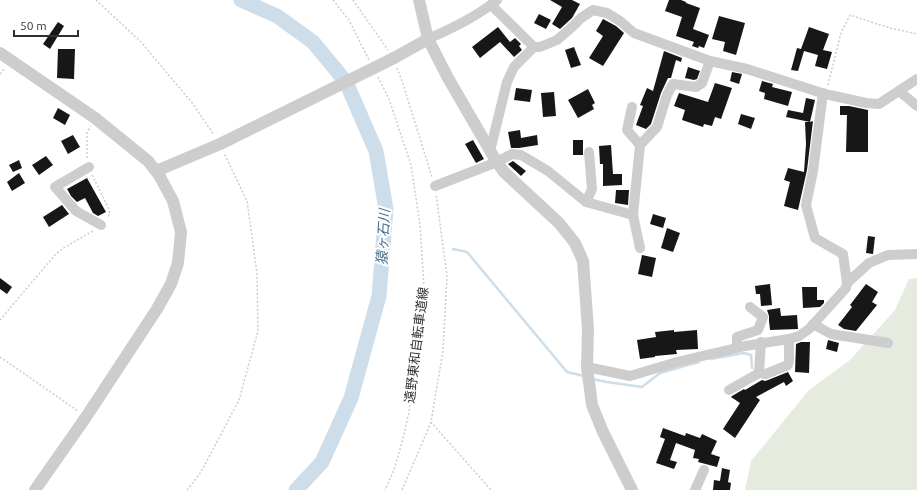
<svg xmlns="http://www.w3.org/2000/svg" width="917" height="490" viewBox="0 0 917 490" font-family="Ubuntu,'Noto Sans JP',sans-serif">
	<style>
		.green { fill: #e5ecdf }
		.lines { fill: none; stroke-linecap: round; stroke-linejoin: round }
		.stream { stroke: #cddeea; stroke-width: 2.5 }
		.river { stroke: #cddeea; stroke-width: 15 }
		.building { fill: #171717 }
		.path { stroke: #cdcdcd; stroke-width: 1.5; stroke-dasharray: 2 2; stroke-linecap: butt }
		.minor { stroke: #cdcdcd; stroke-width: 10 }
		.tertiary { stroke: #cdcdcd; stroke-width: 12 }
		.tertiary-bridge { stroke: #cdcdcd; stroke-width: 12 }
		.labels { text-anchor: middle; dominant-baseline: central; stroke-width: 4; stroke-linejoin: round; paint-order: stroke }
		.street-label { font-size: 13px; fill: #303030; stroke: #fff }
		.water-label { font-size: 14px; font-style: italic; fill: #436e8d; stroke: #fff }
	</style>
	<rect width="100%" height="100%" fill="#fff"/>
	<path class="green" d="M917 278V490H745L751 461 809 390 850 360 895 310 909 279Z"/>
	<g class="lines">
		<g class="stream">
			<path d="M453 249 467 252 567 372 584 376"/>
			<path d="M711 359 744 353 751 355 752 368"/>
			<path d="M592 379 607 382 642 387 660 373 699 362"/>
		</g>
		<path class="river" d="M241 0 277 16 313 42 346 82 376 151 386 209 379 296 351 398 322 462 296 490"/>
	</g>
	<g class="building">
		<path d="M550 0H572L580 4 572 18 560 29 552 24 562 7Z"/>
		<path d="M669 0H681L686 2V3L700 8 693 29 709 35 704 48 699 46 698 48 692 46 694 42 676 36 682 17 665 11Z"/>
		<path d="M539 14 551 20 546 29 534 23Z"/>
		<path d="M719 16 745 23 736 55 723 51 725 42 712 39Z"/>
		<path d="M603 19 616 26 624 33 603 66 589 58 603 36 596 31Z"/>
		<path d="M58 22 64 26 50 49 43 44Z"/>
		<path d="M498 27 510 42 515 38 521 44 519 46 522 50 514 57 500 42 480 58 472 47Z"/>
		<path d="M809 27 829 34 823 50 832 52 827 69 815 66 818 55 804 51 798 71 791 70 797 48 801 49Z"/>
		<path d="M574 47 581 65 571 68 565 50Z"/>
		<path d="M58 49H75L74 79 57 78Z"/>
		<path d="M664 51 682 58 681 62 676 60 671 78H668L661 93 651 124 646 129 636 125 643 106 640 105 647 88 653 91Z"/>
		<path d="M688 67 700 71 697 79 694 80 685 78Z"/>
		<path d="M732 72 742 74 739 84 730 81Z"/>
		<path d="M762 81 773 84 772 87 792 92 788 106 764 99 765 93 759 91Z"/>
		<path d="M715 83 732 88 721 119 715 117 712 126 704 124 703 127 682 120 685 110 674 106 679 93 708 102Z"/>
		<path d="M516 88 532 90 530 102 514 100Z"/>
		<path d="M588 89 595 103 592 105 594 109 578 118 568 100Z"/>
		<path d="M554 92 556 116 543 117 541 93Z"/>
		<path d="M806 98 815 100 810 122 813 121 807 170 798 210 784 206 790 182 784 180 788 168 804 172 806 144 805 122H810L786 117 788 110 803 113Z"/>
		<path d="M840 106H849L868 110V152H846L847 115H840Z"/>
		<path d="M58 108 70 115 65 125 53 118Z"/>
		<path d="M741 114 755 118 751 129 738 124Z"/>
		<path d="M520 130 521 138 537 135 538 145 519 148H511L508 132Z"/>
		<path d="M73 135 80 147 68 154 61 141Z"/>
		<path d="M473 140 484 159 476 163 465 144Z"/>
		<rect x="573" y="140" width="10" height="15"/>
		<path d="M611 145 613 174H622V185L603 186V164H600L599 146Z"/>
		<path d="M46 156 53 165 39 175 32 165Z"/>
		<path d="M19 160 22 168 13 172 9 165Z"/>
		<path d="M513 161 526 171 521 176 508 164Z"/>
		<path d="M19 173 25 183 12 191 7 182Z"/>
		<path d="M87 178 106 212 98 216 93 213 85 198 77 202 71 196 67 189Z"/>
		<path d="M616 190H629L628 205 615 203Z"/>
		<path d="M62 205 69 214 49 227 43 217Z"/>
		<path d="M653 214 666 218 663 228 650 224Z"/>
		<path d="M667 228 680 233 673 252 661 248Z"/>
		<path d="M868 236 875 237 873 254 866 253Z"/>
		<path d="M642 255 656 258 652 277 638 274Z"/>
		<path d="M0 278 12 287 7 294 0 289Z"/>
		<path d="M770 284 772 305 761 306 760 294H756L755 286Z"/>
		<path d="M866 284 878 292 872 302 877 305 856 331 844 329 838 325 852 307 850 305Z"/>
		<path d="M802 287H817V300H824V303L820 307 803 308Z"/>
		<path d="M780 308 781 316 797 315 798 329 770 330 769 321V316L767 310Z"/>
		<path d="M674 330V332L697 330 698 349 676 350 677 354 655 356V357L640 359 637 340 656 337 655 332Z"/>
		<path d="M828 340 839 343 837 352 826 349Z"/>
		<path d="M801 342H810L809 373 795 372 796 344Z"/>
		<path d="M788 372 793 381 786 386 784 382 756 397 760 400 735 438 723 429 740 403 731 397 732 396 744 389 745 390 762 380 765 381 768 380Z"/>
		<path d="M663 428 685 436 686 433 700 438 702 434 717 441 711 454 720 457 717 467 698 462 699 459 693 458 695 450 676 443 670 460 677 462 674 469 656 463 665 439 660 437Z"/>
		<path d="M722 468 730 470 728 482 731 483 730 490H713L714 480 720 481Z"/>
	</g>
	<g class="lines">
		<g class="path">
			<path d="M96 0 141 42 193 104 214 135"/>
			<path d="M333 0 349 20 369 60"/>
			<path d="M353 0 388 50"/>
			<path d="M397 68 403 84 432 177"/>
			<path d="M0 74 4 69"/>
			<path d="M378 77 389 99 411 165 420 225 424 287 417 331 409 412 402 442 394 470 385 490"/>
			<path d="M828 85 841 33 850 15 877 24 888 27 890 28 917 34"/>
			<path d="M87 158V133L91 126"/>
			<path d="M92 175 108 207 110 214 107 218"/>
			<path d="M0 320 55 255 62 249 93 231"/>
			<path d="M0 357 78 411"/>
			<path d="M431 422 491 490"/>
			<path d="M187 490 201 472 239 400 258 331 257 273 247 201 224 153"/>
			<path d="M402 490 431 422 443 351 447 276 436 194"/>
		</g>
		<g class="minor">
			<path d="M491 5 534 47"/>
			<path d="M428 39C451 29 478 16 497 0"/>
			<path d="M899 91 917 106"/>
			<path d="M823 93 813 171 806 205 815 238 843 254 847 283"/>
			<path d="M632 107 627 130 640 145 633 215"/>
			<path d="M640 145 657 127 667 95 673 84 696 87 702 83 710 61"/>
			<path d="M490 151 507 82 514 67 534 47H540L557 40 571 28 581 18 593 10 607 13 620 21 634 33 710 61 747 69 825 94 866 103 879 104 917 79"/>
			<path d="M89 167 55 187 76 211 101 225"/>
			<path d="M435 186 497 162 512 154 521 155 548 171 586 202 633 215 640 248"/>
			<path d="M586 202 592 189 589 152"/>
			<path d="M813 324 831 334 888 343"/>
			<path d="M761 342 759 373 766 374 788 365 789 361V339"/>
			<path d="M737 348V337L758 330 763 317 750 307"/>
			<path d="M587 367 630 376 677 362 745 346 789 339 799 336 809 329 846 288 847 283 869 263 888 255 917 254"/>
			<path d="M729 390 759 373"/>
			<path d="M695 490 704 470"/>
		</g>
		<g class="tertiary">
			<path d="M419 0 428 39 448 78 495 159 504 172 559 223 575 243 583 261 588 329 587 367 592 405 603 432 632 490"/>
			<path d="M0 53 95 118 148 161 159 175 173 201 181 232 178 263 171 284 157 309 86 417 35 490"/>
			<path d="M394 58 428 39"/>
			<path d="M159 175 161 169 220 144"/>
		</g>
		<path class="tertiary-bridge" d="M220 144 394 58"/>
	</g>
	<g class="labels">
		<g class="street-label">
			<text transform="translate(416 345) rotate(-83)">遠野東和自転車道線</text>
		</g>
		<g class="water-label">
			<text transform="translate(383 237) rotate(-87)">猿ヶ石川</text>
		</g>
	</g>
	<path d="M14 30v6h64v-6" fill="none" stroke="#303030" stroke-width="2"/>
	<text x="20" y="30" font-size="12" fill="#303030" stroke="#ffffff" stroke-width="3" paint-order="stroke">50 m</text>
</svg>
